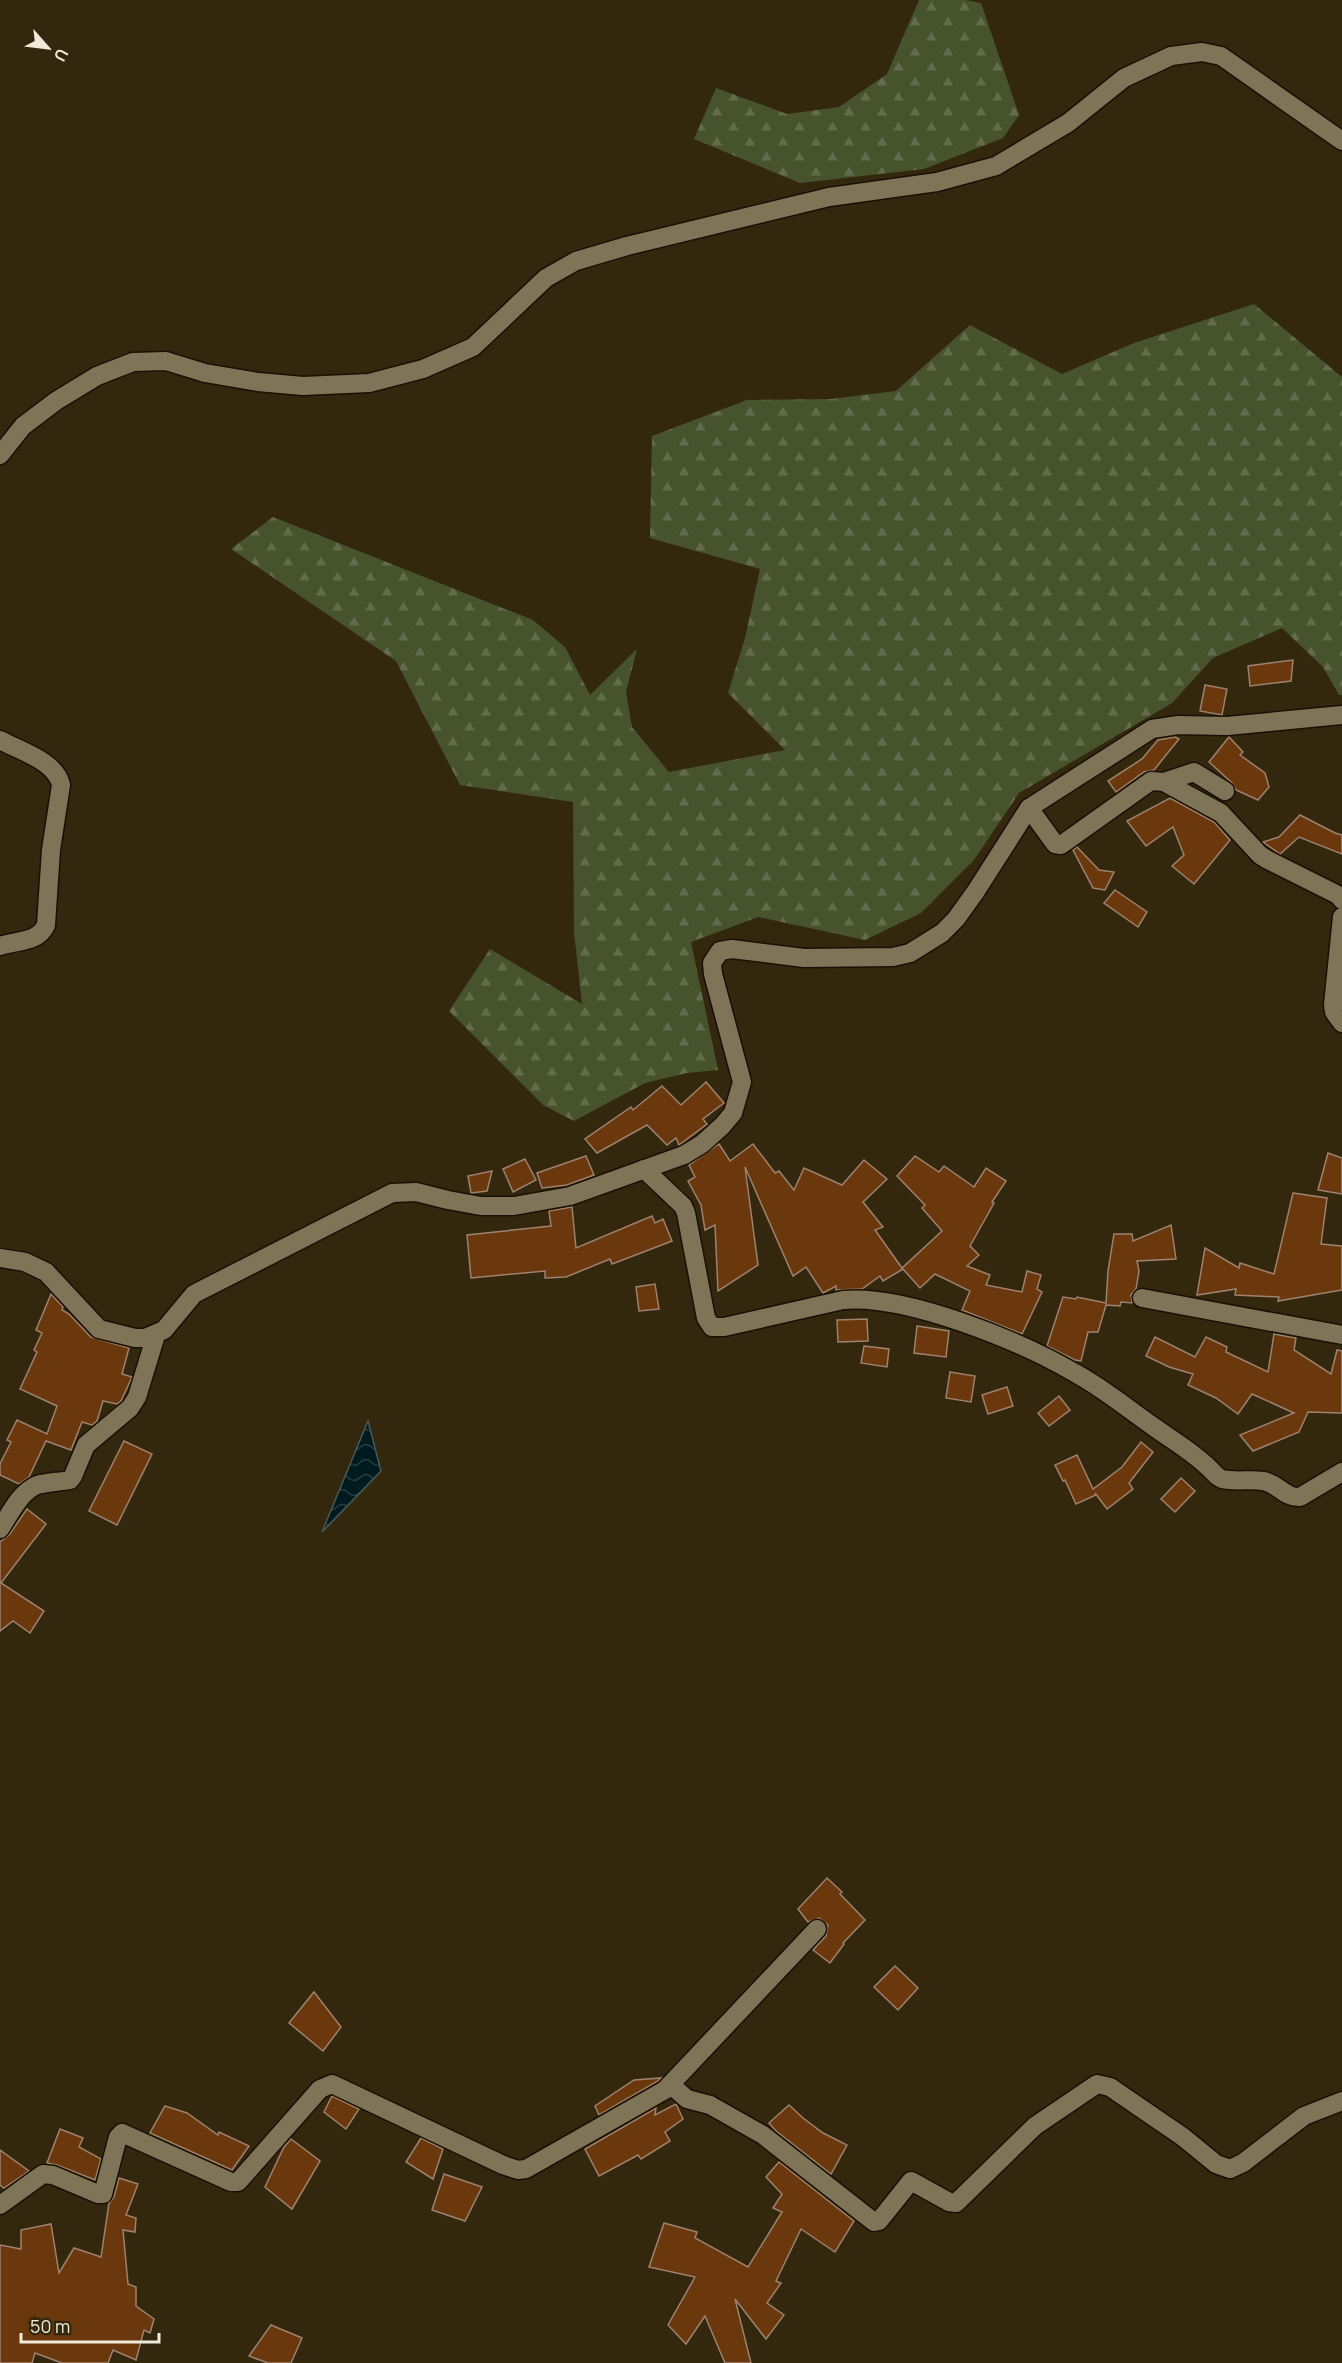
<svg xmlns="http://www.w3.org/2000/svg" width="1342" height="2363" viewBox="0 0 1342 2363" font-family="Manrope,sans-serif">
	<style>
		.forest { fill: url(#forest-firs) }
		.water { fill: url(#water-waves); stroke: #485958; stroke-width: 1.5 }
		.building { fill: #6b370c; stroke: #9e8270; stroke-width: 1.5 }
		.lines { fill: none; stroke-linecap: round; stroke-linejoin: round }
		.street-casing { stroke: #1a1100; stroke-width: 21 }
		.street { stroke: #7f7458; stroke-width: 18 }
	</style>
	<defs>
		<pattern id="forest-firs" width="22" height="20" patternUnits="userSpaceOnUse" patternTransform="scale(1.5)"><rect width="22" height="20" fill="#47532c"/><path d="M5 1l3.5 6h-7zM16 11l3.5 6h-7z" fill="#626c4a"/></pattern>
		<pattern id="water-waves" width="16" height="10" patternUnits="userSpaceOnUse" patternTransform="scale(1.5)"><rect width="16" height="10" fill="#001b20"/><path d="M0 5q4-4 8 0t8 0" fill="none" stroke="#263c40"/></pattern>
	</defs>
	<rect width="100%" height="100%" fill="#33280e"/>
	<g class="forest">
		<path d="M919 0H965L981 3 1019 115 1003 138 924 169 800 183 694 139 716 88 787 114 839 107 887 74Z"/>
		<path d="M1254 304 1342 377V695H1339L1323 667 1282 628 1213 658 1172 703 1019 793 974 860 921 913 865 940 758 917 691 942 718 1070 687 1073 645 1083 574 1121 543 1105 449 1011 490 949 582 1004 574 932 573 802 460 785 396 661 231 549 273 517 533 620 565 647 590 695 637 649 626 692 632 727 669 772 785 750 728 693 745 638 760 569 650 538 652 436 747 400 831 399 896 391 970 325 1062 374 1134 343Z"/>
	</g>
	<path class="water" d="M368 1421 381 1471 322 1532Z"/>
	<g class="building">
		<path d="M1293 660 1291 681 1250 686 1248 666Z"/>
		<path d="M1205 685 1227 689 1222 715 1200 711Z"/>
		<path d="M1175 737 1179 739 1154 770 1144 772 1116 792 1108 781 1142 759 1158 740Z"/>
		<path d="M1229 737 1243 752 1240 755 1265 773 1269 787 1258 800 1236 790 1231 782 1209 762Z"/>
		<path d="M1170 798 1214 822 1230 840 1194 884 1172 866 1184 855 1173 827 1146 846 1127 821Z"/>
		<path d="M1300 815 1335 833 1342 835V854L1299 837 1280 854 1263 842 1279 837Z"/>
		<path d="M1077 847 1099 870 1114 872 1105 890 1093 888 1073 850Z"/>
		<path d="M1115 890 1147 912 1138 927 1104 903Z"/>
		<path d="M706 1082 724 1103 703 1119 707 1124 679 1145 676 1138 667 1145 647 1125 597 1153 585 1139 631 1107 633 1110 662 1086 681 1105Z"/>
		<path d="M719 1144 730 1161 753 1144 775 1173 779 1171 794 1190 804 1168 842 1185 864 1160 887 1179 863 1202 883 1227 875 1230 902 1268 942 1231 922 1208 925 1205 897 1176 915 1156 939 1172 944 1166 974 1187 986 1168 1006 1181 992 1202 994 1203 970 1246 979 1255 967 1266 990 1275 986 1285 1022 1292 1027 1271 1041 1275 1037 1289 1042 1292 1022 1334 962 1310 970 1291 935 1274 920 1288 903 1269 883 1281 880 1276 862 1289 836 1290V1286L823 1293 806 1267 793 1276 745 1167 758 1265 718 1291 715 1225 705 1230 701 1205 688 1181 695 1177 689 1165Z"/>
		<path d="M1328 1153 1342 1158V1194L1318 1190Z"/>
		<path d="M586 1156 594 1175 567 1185 542 1188 537 1173Z"/>
		<path d="M525 1159 536 1180 513 1192 503 1169Z"/>
		<path d="M492 1171 487 1191 471 1193 468 1176Z"/>
		<path d="M1293 1193 1327 1198 1321 1244 1342 1246V1290L1278 1301 1279 1297 1235 1295 1236 1289 1197 1295 1205 1248 1239 1268 1240 1263 1274 1274Z"/>
		<path d="M572 1207 576 1248 652 1216 655 1223 663 1219 672 1241 612 1264 610 1259 566 1277 545 1278V1271L471 1278 467 1235 551 1226 549 1211Z"/>
		<path d="M1171 1225 1176 1259 1137 1261 1139 1271 1136 1289 1131 1295 1132 1303 1121 1302 1120 1306 1106 1305 1098 1332H1088L1081 1361 1075 1360 1047 1346 1063 1297 1076 1299 1077 1297 1106 1303 1108 1271 1114 1234H1132L1133 1241Z"/>
		<path d="M655 1284 659 1309 639 1311 636 1287Z"/>
		<path d="M51 1294 63 1307 62 1310 69 1314 91 1337 129 1348 122 1374 132 1377 121 1401 117 1404 103 1401 97 1421 92 1425 82 1422 71 1450 46 1441 29 1477 19 1484 0 1475V1464L11 1442 7 1440 17 1420 47 1434 57 1406 20 1389 37 1352 34 1350 42 1333 36 1330Z"/>
		<path d="M867 1319 868 1341 838 1342 837 1320Z"/>
		<path d="M917 1326 949 1331 946 1357 914 1353Z"/>
		<path d="M1274 1334 1296 1338 1294 1350 1331 1374 1337 1350 1342 1351V1413L1308 1412 1299 1432 1253 1451 1240 1435 1294 1413 1252 1394 1238 1414 1216 1398 1188 1385 1193 1374 1169 1367 1146 1356 1155 1337 1195 1357 1206 1337 1227 1347 1226 1352 1268 1372Z"/>
		<path d="M864 1346 889 1349 887 1367 861 1363Z"/>
		<path d="M950 1372 975 1376 971 1402 946 1398Z"/>
		<path d="M1007 1387 1013 1406 988 1414 982 1395Z"/>
		<path d="M1059 1396 1070 1410 1049 1426 1038 1413Z"/>
		<path d="M124 1441 152 1454 117 1525 89 1511Z"/>
		<path d="M1141 1442 1153 1452 1129 1483 1133 1489 1107 1509 1095 1493 1096 1495 1076 1504 1065 1480 1063 1481 1055 1465 1077 1455 1093 1489 1122 1467Z"/>
		<path d="M1181 1478 1195 1491 1175 1512 1161 1499Z"/>
		<path d="M27 1509 46 1524 1 1583 44 1611 30 1633 13 1621 0 1631V1542L9 1535Z"/>
		<path d="M827 1878 842 1892 840 1894 865 1920 843 1943 844 1944 830 1963 813 1950 826 1936 828 1925 819 1918 808 1922 798 1909Z"/>
		<path d="M895 1966 918 1988 898 2010 874 1987Z"/>
		<path d="M314 1992 341 2027 323 2051 289 2023Z"/>
		<path d="M661 2078 658 2081 599 2115 595 2106 634 2080Z"/>
		<path d="M332 2096 359 2109 346 2129 324 2112Z"/>
		<path d="M676 2104 683 2119 665 2132 670 2141 641 2159 638 2155 599 2176 585 2149 656 2108 655 2115Z"/>
		<path d="M789 2105 803 2118 823 2133 847 2145 831 2174 776 2131 769 2123Z"/>
		<path d="M165 2106 187 2113 218 2135 219 2132 249 2146 232 2170 150 2133Z"/>
		<path d="M60 2129 83 2138 79 2147 101 2159 95 2180 57 2165 47 2163Z"/>
		<path d="M421 2138 443 2149 433 2179 406 2162Z"/>
		<path d="M291 2139 320 2161 292 2209 265 2187 284 2147Z"/>
		<path d="M0 2150 29 2171 4 2188 0 2185Z"/>
		<path d="M779 2162 854 2221 835 2252 801 2229 776 2281 781 2283 767 2303 784 2315 766 2339 735 2299 751 2363H725L705 2316 686 2344 668 2325 695 2277 649 2267 664 2223 697 2232 695 2238 748 2267 782 2212 773 2208 782 2194 766 2177Z"/>
		<path d="M444 2174 482 2187 465 2221 432 2210Z"/>
		<path d="M119 2178 138 2184 126 2215 136 2218 135 2232 123 2230 128 2284 136 2287V2306L154 2319 150 2333 144 2330 136 2360 113 2350 108 2363H62L35 2353 32 2363H0V2245L21 2249V2230L51 2224 59 2273 74 2248 101 2257 109 2203 114 2197Z"/>
		<path d="M271 2325 302 2338 291 2363H268L249 2356Z"/>
	</g>
	<g class="lines">
		<g class="street-casing">
			<g id="street">
				<path d="M0 455 23 426 56 401 97 376 133 362 166 361 205 373 258 382 303 386 369 383 423 369 473 347 546 278 576 261 627 246 829 197 937 182 996 166 1068 123 1124 78 1171 56 1202 52 1221 56 1342 141"/>
				<path d="M0 740C20 751 56 761 61 785L51 850 46 925C38 943 17 940 0 946"/>
				<path d="M1164 782 1194 772 1225 791"/>
				<path d="M1029 808 1055 844 1061 845 1151 781 1164 782 1221 813 1260 855 1268 860 1338 895 1342 900"/>
				<path d="M1342 917 1333 1005 1334 1012 1342 1023"/>
				<path d="M644 1169 683 1206 686 1213 706 1318 712 1327H724L843 1300C906 1294 1020 1341 1075 1373 1103 1388 1128 1409 1154 1427 1172 1440 1193 1452 1209 1468 1214 1472 1216 1477 1222 1479 1235 1482 1250 1479 1263 1481 1278 1483 1284 1498 1300 1497L1342 1472"/>
				<path d="M0 1258 25 1262 46 1272 99 1329 135 1338H145L164 1330 194 1294 392 1193 416 1192 448 1200 481 1206H514L570 1196 684 1155 702 1144 722 1126 733 1113 742 1082 713 974 712 963 720 951 732 949 804 958 893 957 910 953 942 933 956 919 976 891 1029 808 1152 729 1178 725 1227 726 1342 715"/>
				<path d="M1142 1298 1342 1335"/>
				<path d="M0 1529C10 1514 20 1492 37 1485 47 1482 59 1482 70 1480L73 1476 86 1445 130 1408 137 1397 156 1335"/>
				<path d="M671 2085 687 2099 710 2105 763 2135 874 2222 879 2221 911 2181 949 2202 956 2203 1035 2126 1097 2084 1110 2087 1183 2137 1216 2164 1230 2169 1243 2163 1304 2116 1342 2101"/>
				<path d="M0 2205 43 2174 53 2175 98 2194H103L118 2137 122 2133 231 2182H238L320 2089 332 2084 503 2165 518 2170 526 2169 665 2090 817 1929"/>
			</g>
		</g>
		<use href="#street" class="street"/>
	</g>
	<g transform="translate(48 48) rotate(118)" stroke="#33280e" stroke-width="4.5" paint-order="stroke">
	<path d="M0-4.5L10 22L0 15L-10 22Z" fill="#f1eadb"/>
	<text y="-9" font-size="16" font-weight="bold" text-anchor="middle" fill="#f1eadb">U</text>
	</g>
	<path d="M21 2333v9h138v-9" fill="none" stroke="#f1eadb" stroke-width="3"/>
	<text x="30" y="2333" font-size="18" fill="#f1eadb" stroke="#33280e" stroke-width="4.5" paint-order="stroke">50 m</text>
</svg>
